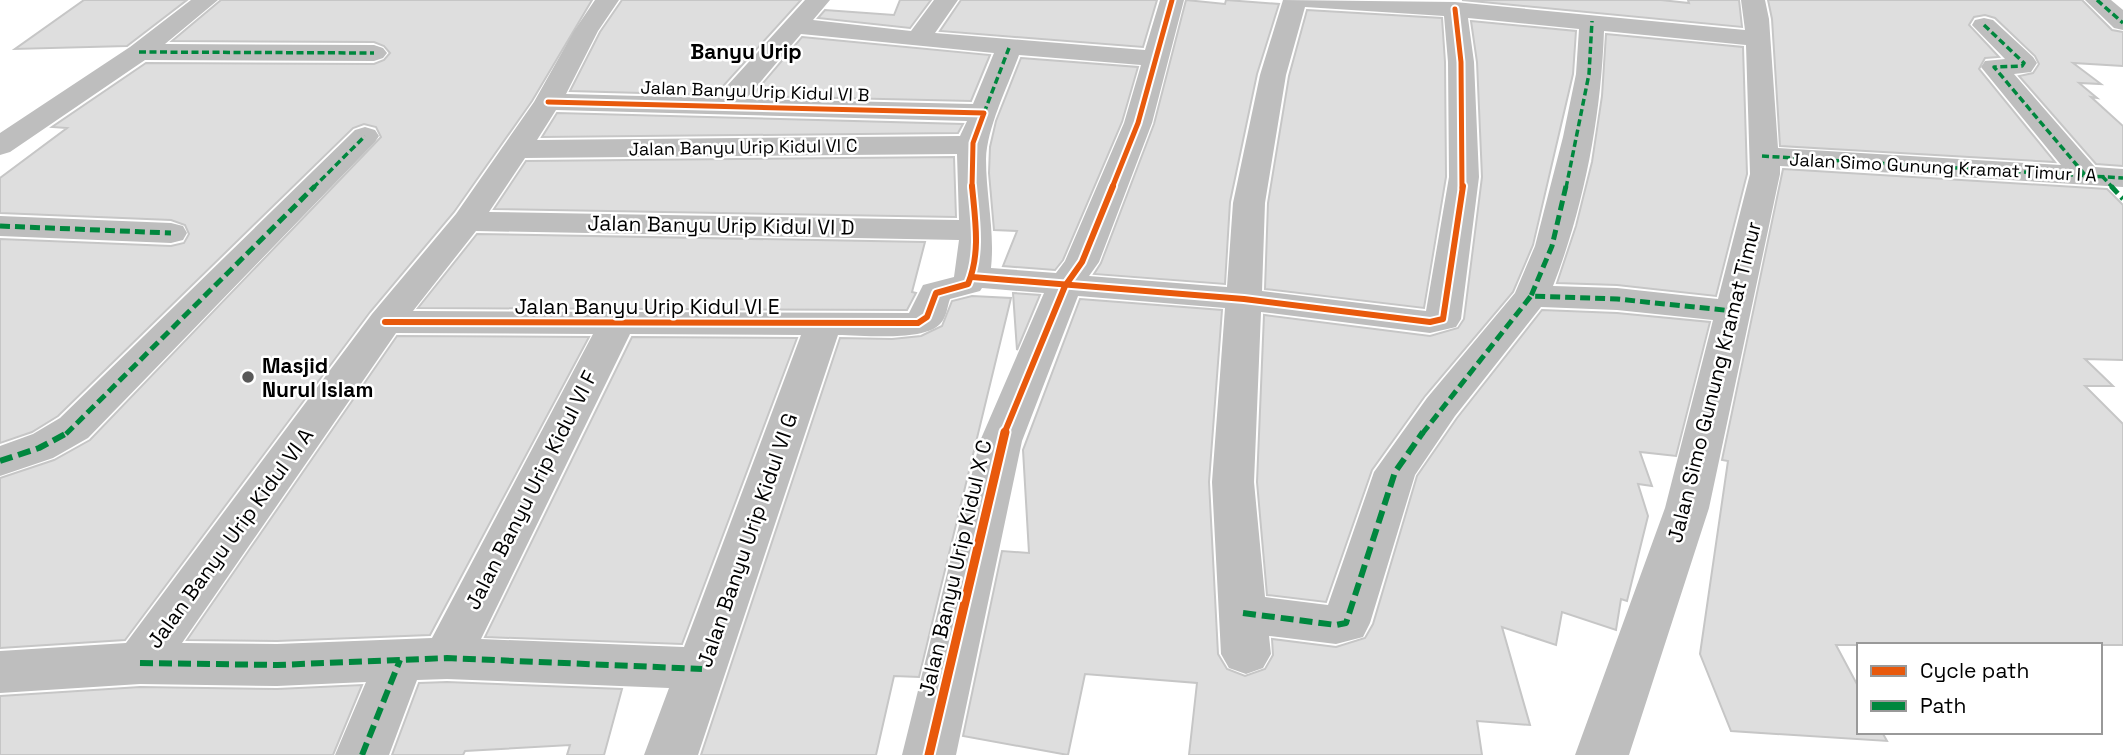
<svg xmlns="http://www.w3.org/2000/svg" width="2123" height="755" viewBox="0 0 2123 755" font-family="'Space Grotesk',sans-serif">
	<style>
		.building { fill: #dedede; stroke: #c6c6c6; stroke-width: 2 }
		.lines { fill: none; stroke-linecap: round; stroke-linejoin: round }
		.street { fill: #bebebe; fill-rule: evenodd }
		.quiet-far2 { stroke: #00873e; stroke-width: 3.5; stroke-dasharray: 7 3.5; stroke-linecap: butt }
		.quiet-far1 { stroke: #00873e; stroke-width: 5; stroke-dasharray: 10 5; stroke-linecap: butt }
		.quiet { stroke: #00873e; stroke-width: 6; stroke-dasharray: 13 6; stroke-linecap: butt }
		.cycleway-far2-casing { stroke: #fff; stroke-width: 9 }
		.cycleway-far1-casing { stroke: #fff; stroke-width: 10 }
		.cycleway-casing { stroke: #fff; stroke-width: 13 }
		.cycleway-far2 { stroke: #e8590c; stroke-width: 5 }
		.cycleway-far1 { stroke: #e8590c; stroke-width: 6 }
		.cycleway { stroke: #e8590c; stroke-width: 9 }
		.poi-dot { fill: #595959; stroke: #fff; stroke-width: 2.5 }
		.labels { text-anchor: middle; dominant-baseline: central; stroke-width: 5; stroke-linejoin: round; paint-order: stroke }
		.far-street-label { font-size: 18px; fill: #000; stroke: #fff }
		.far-quarter-label { font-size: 21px; font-weight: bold; fill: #000; stroke: #fff }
		.street-label { font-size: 21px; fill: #000; stroke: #fff }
		.poi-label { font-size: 21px; font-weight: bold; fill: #000; stroke: #fff; text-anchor: start }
	</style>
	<rect width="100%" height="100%" fill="#fff"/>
	<g class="building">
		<path d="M84 0H187L127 46 15 49Z"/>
		<path d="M221 0H592L532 101 454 212 370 312 125 640 0 648V478L54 460 90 440 381 137 376 127 364 124 353 128 58 416 32 432 0 443V239L171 246 184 243 189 234 185 225 171 220 0 213V178L67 128 52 127 146 63 374 64 384 60 390 53 384 46 374 42 172 41Z"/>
		<path d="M622 0H801L715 95 570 91 600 32Z"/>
		<path d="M900 0H931L910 28 818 18 825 10 894 15Z"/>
		<path d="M961 0H1157L1143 47 940 31Z"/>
		<path d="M1186 0 1225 4 1226 0 1279 4 1257 74 1230 202 1225 284 1094 274 1101 263 1154 124Z"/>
		<path d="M1462 0H1661L1689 3 1688 0H1739L1742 27Z"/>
		<path d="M1768 0H2082L2112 30 2123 32V66L2073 63 2101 84 2079 83 2097 98 2091 97 2123 126V166L2096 164 2019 76 2033 73 2039 64 2035 56 1995 18 1985 15 1974 17 1969 25 1999 57 1985 58 1979 69 2055 162 1780 146 1772 19Z"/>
		<path d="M1307 10 1442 18 1445 62 1446 177 1424 308 1265 289 1268 203 1289 76Z"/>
		<path d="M1471 21 1576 31 1573 74 1533 245 1513 292 1425 396 1372 470 1326 602 1267 595 1257 482 1264 315 1430 336 1458 328 1464 319 1482 177 1477 62Z"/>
		<path d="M1606 34 1743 47 1747 174 1716 296 1617 285 1557 283 1576 226 1592 162 1602 96Z"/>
		<path d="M802 37 990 55 971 101 752 96Z"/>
		<path d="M1021 58 1138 67 1122 122 1063 260 1055 270 1003 266 1017 231 994 230 989 173 990 147 996 121Z"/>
		<path d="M557 113 963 124 958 133 542 137Z"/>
		<path d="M954 157 956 217 494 209 526 161Z"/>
		<path d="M1783 169 2107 189 2123 205V360L2085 359 2113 386H2085L2123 424V645H1836L1859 688V732H1882L1887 741 1731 731 1700 654 1728 461 1722 460Z"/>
		<path d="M477 234 925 242 912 292 916 293 907 310 418 308Z"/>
		<path d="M1013 293 1040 295 1017 350Z"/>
		<path d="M972 296 1011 298 919 677 894 676 876 755H701L840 338 892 339 921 336 942 326 952 301Z"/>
		<path d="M1080 299 1222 310 1209 482 1218 654 1227 669 1245 676 1265 669 1273 655 1272 639 1336 647 1365 638 1373 624 1417 476 1457 418 1542 310 1617 313 1710 322 1676 456 1640 452 1652 486 1638 484 1648 516 1627 601 1621 599 1616 630 1562 612 1556 645 1502 627 1530 725 1477 721 1482 755H1189L1197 683 1085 674 1068 755 963 736 1002 551 1029 553 1023 450Z"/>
		<path d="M397 336 589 337 430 635 277 641 187 640Z"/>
		<path d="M632 337 797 338 682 644 485 637Z"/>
		<path d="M447 682 622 689 604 755H567L570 745 465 751 463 755H392L419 683Z"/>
		<path d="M362 685 333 755H0V696L140 687 277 689Z"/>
	</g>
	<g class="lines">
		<g class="street">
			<path d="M191 0H218L165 44 374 45 383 48 387 53 383 58 374 61 145 60 10 152 0 155V133L130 47Z"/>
			<path d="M595 0H619L598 31 566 94 716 98 805 0H830L813 20 911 31 934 0H958L935 33 1145 50 1160 0H1184L1152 123 1099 262 1089 276 1227 287 1233 203 1260 75 1283 0 1455 2 1745 30 1741 0H1765L1769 19 1778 148 2061 165 1981 67 1985 61 2005 59 1972 25 1975 20 1984 18 1993 20 2033 57 2037 63 2031 72 2014 74 2095 167 2123 169V187L1780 166V174L1709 508 1629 755H1575L1665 508 1713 320 1617 310 1541 307 1455 416 1415 475 1370 623 1363 637 1336 644 1269 636 1271 654 1263 668 1246 674 1229 668 1221 654 1212 482 1225 308 1078 296 1022 441 956 755H902L980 441 1044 293 982 288 980 291 950 299C947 307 947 317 940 324 923 342 863 335 838 335L698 755H644L669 688 447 679 417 680 389 755H335L366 682 277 686 140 684 0 693V651L126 643 372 314 456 214 534 102 574 31ZM1305 7 1444 16 1448 62 1449 177 1426 311 1262 291 1265 203 1286 75ZM1468 18 1579 29 1576 74 1563 137 1535 246 1515 293 1427 398 1374 472 1328 605 1265 597 1254 482 1261 312 1430 333 1456 327 1461 319 1479 177 1474 62ZM1604 31 1746 45 1750 174 1718 299 1617 288 1553 286C1584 207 1601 117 1604 31ZM801 34 994 53 973 104 746 99ZM1019 55 1141 65 1124 123 1065 261 1056 273 991 268C995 231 986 196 986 159 987 127 1008 86 1019 55ZM556 110 967 121 960 136 537 140ZM957 154 959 220 489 212 525 158ZM476 231 959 240 954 277 923 285 909 313 413 311ZM396 333 593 334 432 638 277 644 182 643ZM630 334 801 335 684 647 481 639Z"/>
			<path d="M2085 0H2111L2123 10V30L2114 28Z"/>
			<path d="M365 127 375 130 379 136 375 142 88 438 53 458 0 476V446L33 434 60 418 355 130Z"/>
			<path d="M0 216 171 223 183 226 187 233 183 240 171 243 0 236Z"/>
		</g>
		<g class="quiet-far2">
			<path d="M2097 0 2123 23"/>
			<path d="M1984 25 2024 63 2022 66 1994 67 2086 176"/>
			<path d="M139 52 374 53"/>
			<path d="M984 113 1009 48"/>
			<path d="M1762 156 2123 178"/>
			<path d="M2102 176 2113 188"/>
			<path d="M313 188 365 136"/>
			<path d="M1566 188 1589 74 1592 21"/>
		</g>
		<g class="quiet-far1">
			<path d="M1566 186 1552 246 1531 296 1617 299 1733 311"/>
			<path d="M2111 186 2123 199"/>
			<path d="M0 226 171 233"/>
			<path d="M66 434 315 186"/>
			<path d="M1422 434 1531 296"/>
		</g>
		<g class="quiet">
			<path d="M0 461 39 448 69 432"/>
			<path d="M1243 613 1336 625 1346 623 1395 472 1423 432"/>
			<path d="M140 663 277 665 447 658 702 669"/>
			<path d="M362 755 400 660"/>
		</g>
		<g class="cycleway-far2-casing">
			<g id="cycleway-far2">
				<path d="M1455 9 1461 62 1462 188"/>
				<path d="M548 102 984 113 973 143 972 188"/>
				<path d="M1112 188 1138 123 1172 0"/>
			</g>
		</g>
		<g class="cycleway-far1-casing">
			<g id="cycleway-far1">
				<path d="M972 277 1244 299 1430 322 1443 319 1463 186"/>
				<path d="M385 322 918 323 927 317 936 293 968 284C981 253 975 219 972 186"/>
				<path d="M1004 434 1065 286 1082 262 1113 186"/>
			</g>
		</g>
		<g class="cycleway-casing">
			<path id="cycleway" d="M929 755 1005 432"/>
		</g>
		<use href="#cycleway-far2" class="cycleway-far2"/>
		<use href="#cycleway-far1" class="cycleway-far1"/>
		<use href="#cycleway" class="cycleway"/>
	</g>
	<circle class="poi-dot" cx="248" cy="377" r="7"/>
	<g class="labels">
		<g class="far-street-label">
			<text transform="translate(755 91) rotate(2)">Jalan Banyu Urip Kidul VI B</text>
			<text transform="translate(743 147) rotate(-1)">Jalan Banyu Urip Kidul VI C</text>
			<text transform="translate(1943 167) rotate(3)">Jalan Simo Gunung Kramat Timur I A</text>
		</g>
		<g class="far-quarter-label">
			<text x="746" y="51">Banyu Urip</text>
		</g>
		<g class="street-label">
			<text transform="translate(721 225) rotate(1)">Jalan Banyu Urip Kidul VI D</text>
			<text x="647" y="306">Jalan Banyu Urip Kidul VI E</text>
			<text transform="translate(1714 382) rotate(-76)">Jalan Simo Gunung Kramat Timur</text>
			<text transform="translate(531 490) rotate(-63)">Jalan Banyu Urip Kidul VI F</text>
			<text transform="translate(230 538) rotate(-54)">Jalan Banyu Urip Kidul VI A</text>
			<text transform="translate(747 540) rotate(-71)">Jalan Banyu Urip Kidul VI G</text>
			<text transform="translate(955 568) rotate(-77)">Jalan Banyu Urip Kidul X C</text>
		</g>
		<g class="poi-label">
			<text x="262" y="365">Masjid<tspan x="262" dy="24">Nurul Islam</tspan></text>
		</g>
	</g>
	<rect x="1857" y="643" width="245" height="91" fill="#ffffff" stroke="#999999" stroke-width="2"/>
	<rect x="1871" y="666" width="35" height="10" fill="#e8590c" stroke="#999999" stroke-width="2"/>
	<text x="1920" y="678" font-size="21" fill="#000000">Cycle path</text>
	<rect x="1871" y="701" width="35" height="10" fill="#00873e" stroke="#999999" stroke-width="2"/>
	<text x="1920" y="713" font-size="21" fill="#000000">Path</text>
</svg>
